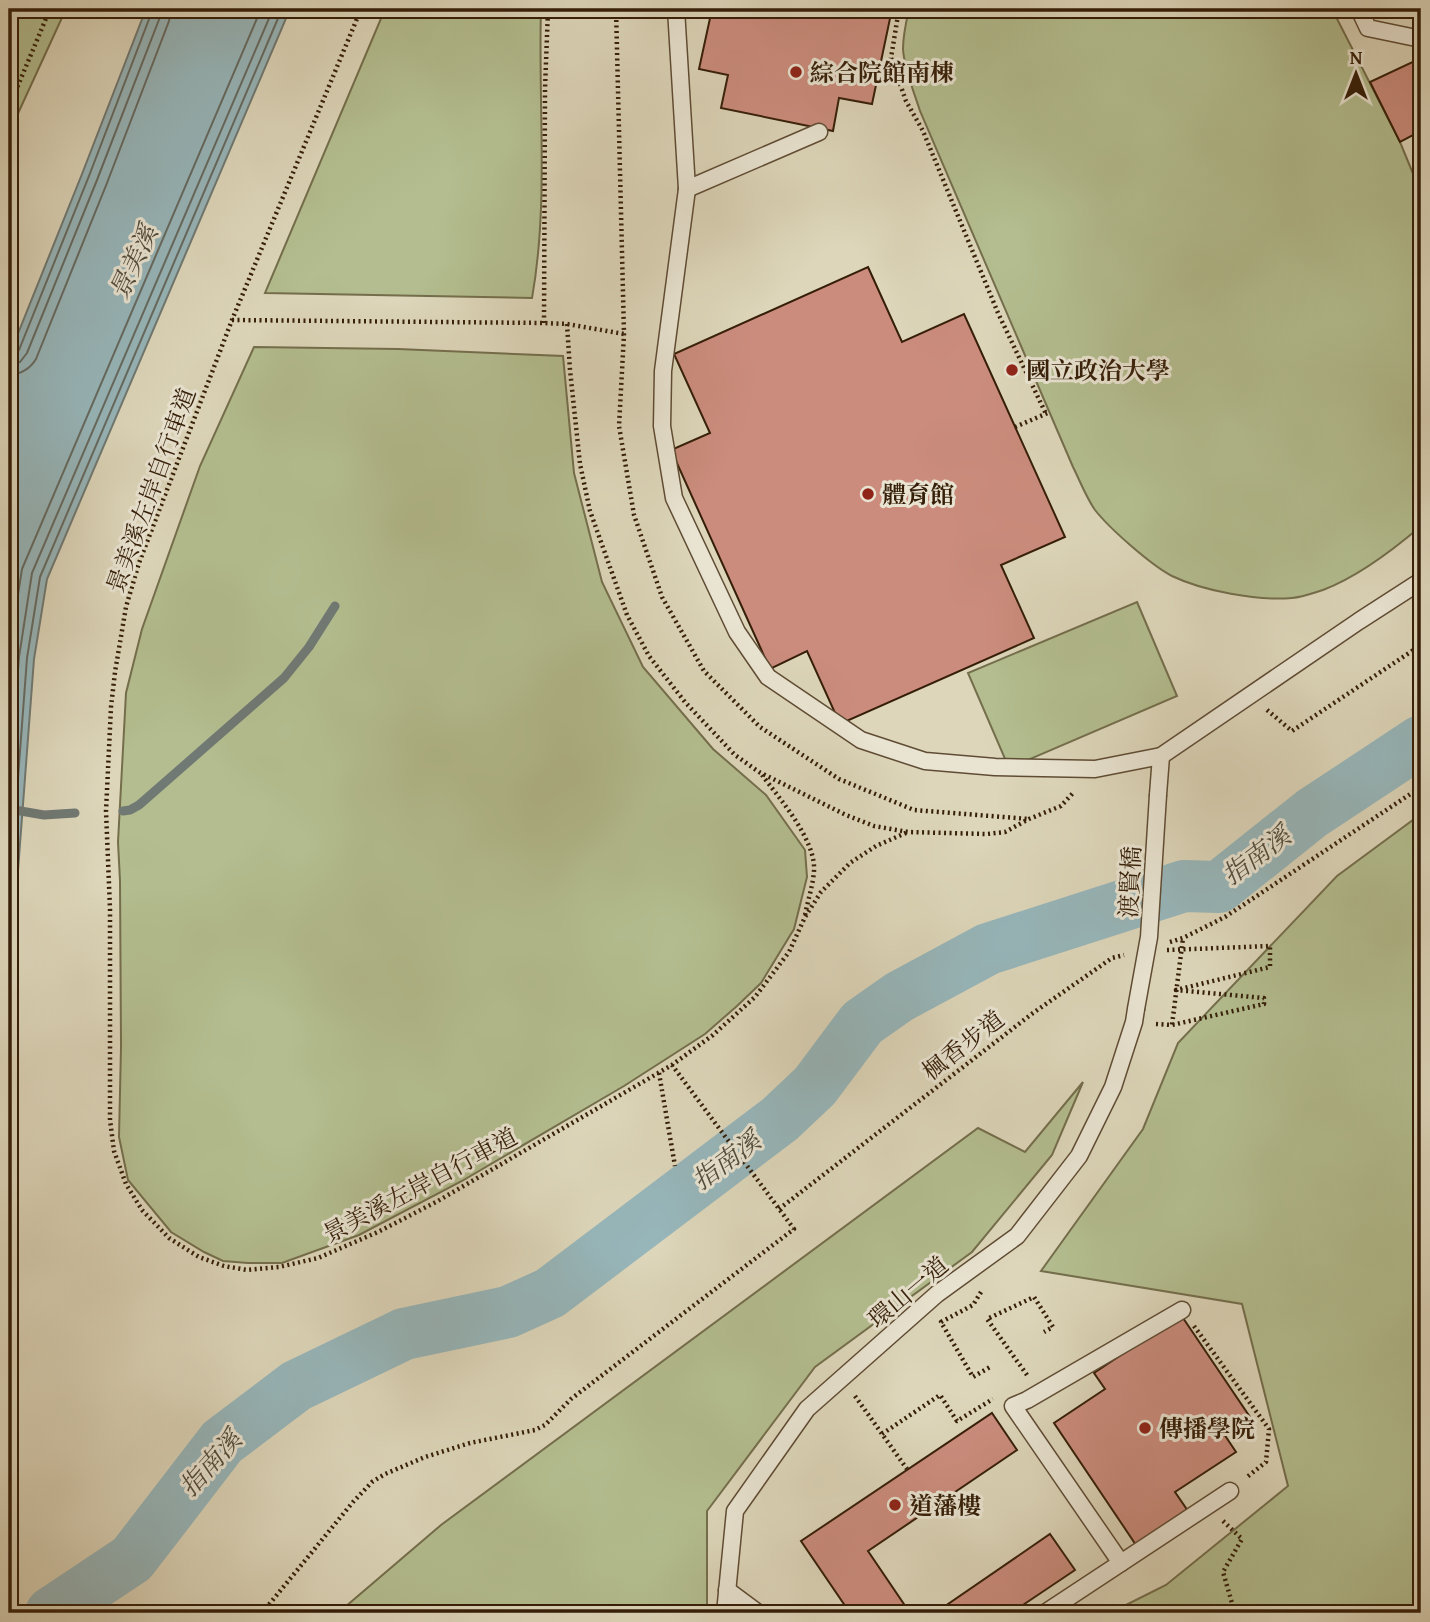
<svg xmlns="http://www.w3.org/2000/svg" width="1430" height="1622" viewBox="0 0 1430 1622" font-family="'Gentium Book Plus','Noto Serif TC',serif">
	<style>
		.green { fill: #b3bd8f; stroke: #746e4c; stroke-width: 2 }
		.water { fill: #97b6ba; stroke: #707973; stroke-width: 2 }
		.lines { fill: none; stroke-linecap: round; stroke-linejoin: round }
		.shore { stroke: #666a61; stroke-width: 2 }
		.stream { stroke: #707973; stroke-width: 9 }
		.river { stroke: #97b6ba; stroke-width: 52 }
		.building { fill: #cb8c7d; stroke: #351e08; stroke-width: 2 }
		.service-casing { stroke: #5f4c34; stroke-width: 19 }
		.path { stroke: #351e08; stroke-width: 4.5; stroke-dasharray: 2 3.5; stroke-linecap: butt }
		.service { stroke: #e9e4d2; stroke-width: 16 }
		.service-bridge-casing { stroke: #5f4c34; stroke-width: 19; stroke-linecap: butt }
		.service-bridge { stroke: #e9e4d2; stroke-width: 16 }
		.poi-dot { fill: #8f2418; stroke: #e9e4d2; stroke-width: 2.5 }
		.labels { text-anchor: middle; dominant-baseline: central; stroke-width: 6; stroke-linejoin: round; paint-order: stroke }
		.poi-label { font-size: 24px; font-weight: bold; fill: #351e08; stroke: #e9e4d2; text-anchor: start }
		.street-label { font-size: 24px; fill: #351e08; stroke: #e9e4d2 }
		.water-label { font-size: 26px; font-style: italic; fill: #524c3d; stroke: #e9e4d2 }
	</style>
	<rect width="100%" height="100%" fill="#ddd6ba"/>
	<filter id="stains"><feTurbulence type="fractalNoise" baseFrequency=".00286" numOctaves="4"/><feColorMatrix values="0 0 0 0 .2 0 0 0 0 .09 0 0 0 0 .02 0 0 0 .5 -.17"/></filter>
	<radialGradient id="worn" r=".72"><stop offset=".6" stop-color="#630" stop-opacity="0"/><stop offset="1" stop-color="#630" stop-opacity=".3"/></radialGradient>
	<g class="green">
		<path d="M9 9H66L9 133Z"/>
		<path d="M385 9H541C538 104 549 203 532 298L265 293Z"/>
		<path d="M909 9H1332L1400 142 1421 193V526C1393 550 1357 577 1323 590 1313 593 1302 597 1292 598 1258 601 1203 591 1172 576 1151 565 1110 529 1095 510 1086 497 1080 481 1073 467L920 111C914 92 904 68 903 49 903 36 906 22 909 9Z"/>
		<path d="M254 347 398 349 563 356 574 473 602 582 643 667 713 749 766 795 805 850 807 877 794 929 761 983 737 1006 705 1034 624 1086 462 1181 359 1235 282 1263H248L223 1261 204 1252 171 1232 128 1180 119 1137 121 1047 120 881 118 842 126 693 142 629 200 466Z"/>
		<path d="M1137 602 1177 696 1009 768 968 673Z"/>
		<path d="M1421 814V1613H1110L1166 1585 1288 1486 1242 1304 1041 1271 1143 1129 1178 1043 1337 876Z"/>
		<path d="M1083 1082 1052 1155 972 1252 815 1367 707 1511V1613H338L441 1525 978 1128 1025 1152Z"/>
	</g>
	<g class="water">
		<path d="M146 9H290L47 579 34 659 9 989V356L82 174Z"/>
		<path d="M9 1455 16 1613H9Z"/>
	</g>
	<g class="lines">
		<g class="shore">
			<path d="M9 355H14L19 350 89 176 151 14 152 9"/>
			<path d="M9 364 20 362 27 353 97 180 160 17 161 9"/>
			<path d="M9 375C21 374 30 369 36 359L107 183 169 21 171 9"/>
			<path d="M9 652 22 569 261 9"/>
			<path d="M9 784 19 657 32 573 273 9"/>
			<path d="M9 898 27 658 40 577 282 9"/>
		</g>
		<g class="stream">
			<path d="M9 809 44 815 75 813"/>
			<path d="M123 811 130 810 139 805 284 678 309 647 335 606"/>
		</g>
		<path class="river" d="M51 1613 132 1559 222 1442 296 1386 404 1334 508 1312 550 1293 780 1119 815 1086 862 1023 899 997 988 949 1184 886 1219 887 1312 813 1421 741"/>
	</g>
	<g class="building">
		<path d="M712 9H720L741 13 744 9H892L872 104 839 98 833 131 721 108 728 75 699 69Z"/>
		<path d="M1421 58V131L1400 142 1370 82Z"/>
		<path d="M868 267 902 342 964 314 1065 537 1001 565 1034 638 840 724 807 651 770 669 671 450 710 433 674 354Z"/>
		<path d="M1181 1315 1250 1417 1224 1434 1236 1452 1175 1492 1188 1511 1136 1545 1054 1423 1105 1389 1094 1373Z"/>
		<path d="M992 1413 1017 1450 868 1551 910 1613H850L801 1541Z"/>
		<path d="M1050 1534 1075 1570 1011 1613H935Z"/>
	</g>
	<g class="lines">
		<g class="service-casing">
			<g id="service">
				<path d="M676 9 687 189 663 371 662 426 674 498 737 632 768 677 861 740 925 761 995 767 1095 769 1161 756 1359 621 1421 581"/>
				<path d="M1359 9 1368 28 1421 39"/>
				<path d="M687 189 819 132"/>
				<path d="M1158 795 1161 756"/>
				<path d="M1121 1563 1013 1406 1027 1400 1182 1310"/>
				<path d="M727 1590 758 1613"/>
				<path d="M725 1613 735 1511 807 1409 937 1294 1017 1236 1079 1156 1113 1087 1134 1022 1136 1009"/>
				<path d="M1045 1613 1230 1491"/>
			</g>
		</g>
		<g class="path">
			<path d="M361 9 232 320 139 563 126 607 115 672 111 707 106 811 110 909V1120L114 1151 126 1184 142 1210 169 1238 199 1257 224 1266 247 1270 279 1267 318 1258 378 1232 436 1202 672 1065 713 1035 755 997 789 952 805 917 821 892 850 863 876 846 908 832"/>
			<path d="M616 9 624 334 619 426 634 515 662 597 704 671 760 727 839 779 914 810 1029 819"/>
			<path d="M899 9 891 58 906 101 923 131 998 313 1046 414"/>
			<path d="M9 107 50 9"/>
			<path d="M232 320 544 323 567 324 624 334"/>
			<path d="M544 323 545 89 548 9"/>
			<path d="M567 324 570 370 580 464 590 511 627 615 649 656 685 702 735 755 759 772 846 815 874 826 908 832 987 834 1005 832 1029 819 1061 806 1074 792"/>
			<path d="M1015 427 1050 412"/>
			<path d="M1267 710 1292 731 1421 645"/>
			<path d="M762 775C780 799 816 840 814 871 813 885 808 900 805 915"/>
			<path d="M1170 942 1183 938 1225 917 1421 787"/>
			<path d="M1167 950 1270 946V967L1176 990 1264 998V1004L1172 1025"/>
			<path d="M1156 1024 1172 1025 1183 938"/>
			<path d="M659 1073 675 1166"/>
			<path d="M779 1209 1033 1013 1112 958 1124 955"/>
			<path d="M981 1292 973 1305 941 1322 973 1377 990 1367"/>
			<path d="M1194 1326 1269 1429 1266 1462 1247 1477"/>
			<path d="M1027 1375 987 1319 1034 1297 1053 1327 1044 1332"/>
			<path d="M855 1396 907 1469"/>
			<path d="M882 1434 940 1395 957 1421 993 1399"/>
			<path d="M1223 1521 1242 1539 1223 1572 1234 1610H1348L1351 1613"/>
			<path d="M262 1613 353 1502 372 1482 385 1474 425 1457 470 1443 535 1430 545 1425 571 1399 794 1229 672 1065"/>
		</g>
		<use href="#service" class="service"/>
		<g class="service-bridge-casing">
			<path id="service-bridge" d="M1136 1009 1149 937 1158 795"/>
		</g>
		<use href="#service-bridge" class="service-bridge"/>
	</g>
	<g class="poi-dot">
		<circle cx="796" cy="72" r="7"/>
		<circle cx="1012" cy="370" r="7"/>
		<circle cx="868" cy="494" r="7"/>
		<circle cx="1145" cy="1428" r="7"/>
		<circle cx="895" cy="1505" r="7"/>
	</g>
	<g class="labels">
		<g class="poi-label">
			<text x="810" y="72">綜合院館南棟</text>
			<text x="1026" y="370">國立政治大學</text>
			<text x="882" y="494">體育館</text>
			<text x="1159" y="1428">傳播學院</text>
			<text x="909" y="1505">道藩樓</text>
		</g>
		<g class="street-label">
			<text transform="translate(151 490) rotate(-70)">景美溪左岸自行車道</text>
			<text transform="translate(1130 882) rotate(-87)">渡賢橋</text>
			<text transform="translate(963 1045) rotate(-38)">楓香步道</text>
			<text transform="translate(420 1185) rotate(-28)">景美溪左岸自行車道</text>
			<text transform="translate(908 1292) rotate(-40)">環山一道</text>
		</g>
		<g class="water-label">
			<text transform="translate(133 262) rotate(-65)">景美溪</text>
			<text transform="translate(1256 855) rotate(-37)">指南溪</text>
			<text transform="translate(726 1160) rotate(-37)">指南溪</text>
			<text transform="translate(210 1463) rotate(-48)">指南溪</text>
		</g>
	</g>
	<rect width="1430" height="1622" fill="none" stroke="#ddd6ba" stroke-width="35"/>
	<rect x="10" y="10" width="1409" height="1601" fill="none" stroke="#351e08" stroke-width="3.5"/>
	<rect x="18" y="18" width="1395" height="1587" fill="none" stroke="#351e08" stroke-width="2"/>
	<g transform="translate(1356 74)" stroke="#e9e4d2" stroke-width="5" paint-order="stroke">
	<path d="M0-5L12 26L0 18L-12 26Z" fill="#351e08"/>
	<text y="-10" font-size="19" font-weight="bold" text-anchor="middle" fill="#351e08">N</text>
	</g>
	<rect width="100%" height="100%" filter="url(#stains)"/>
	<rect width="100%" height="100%" fill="url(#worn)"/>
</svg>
